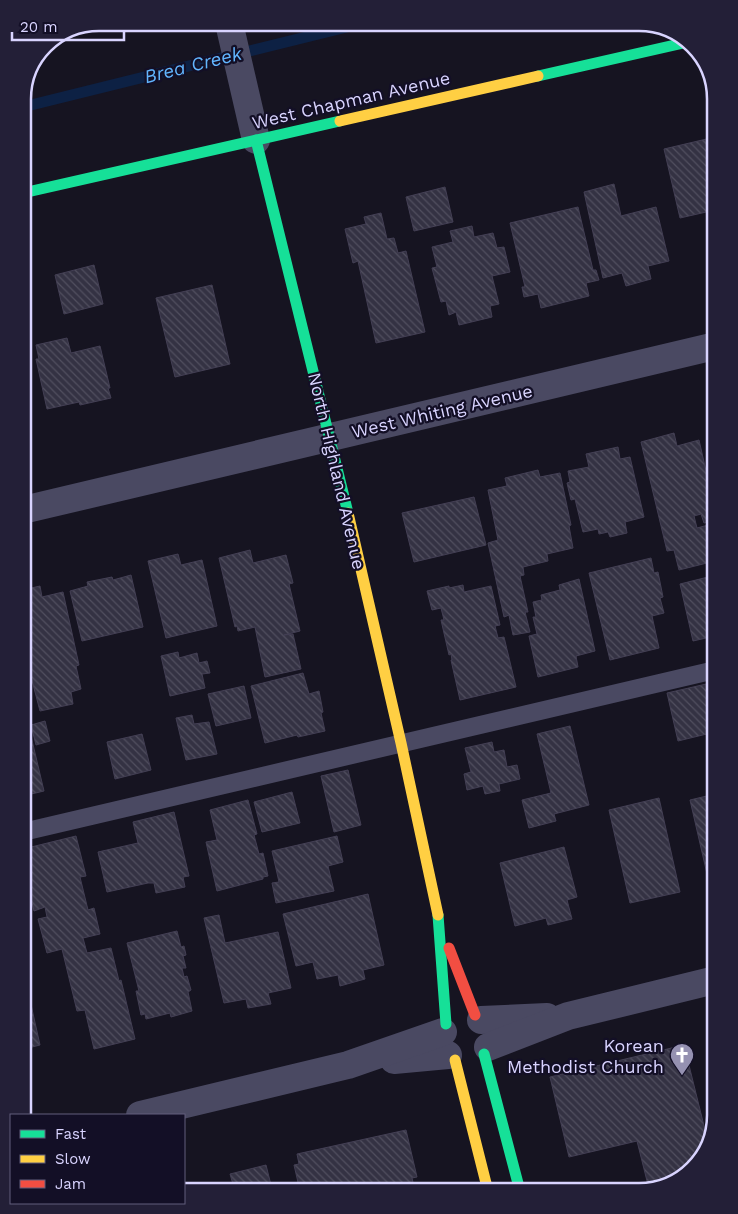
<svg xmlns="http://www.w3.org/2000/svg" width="738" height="1214" viewBox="0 0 738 1214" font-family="'Work Sans',sans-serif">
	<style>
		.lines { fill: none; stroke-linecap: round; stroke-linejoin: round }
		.stream { stroke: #0d2144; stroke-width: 11 }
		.building { fill: url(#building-back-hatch); stroke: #433f54 }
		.lane { stroke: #4a4962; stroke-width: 18 }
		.street { stroke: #4a4962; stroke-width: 28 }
		.fast { stroke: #16e098; stroke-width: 11 }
		.slow { stroke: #ffcf43; stroke-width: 11 }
		.jam { stroke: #f24e42; stroke-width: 11 }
		.labels { text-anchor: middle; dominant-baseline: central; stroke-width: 4.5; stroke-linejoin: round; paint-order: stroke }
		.street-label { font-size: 18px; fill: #d9d4ff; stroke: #130f26 }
		.poi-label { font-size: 18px; fill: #d9d4ff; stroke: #130f26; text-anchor: end }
		.water-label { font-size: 19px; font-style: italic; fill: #62b6ff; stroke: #130f26 }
		.rim { fill: none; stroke: #d9d4ff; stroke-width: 2.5 }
	</style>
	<defs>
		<pattern id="building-back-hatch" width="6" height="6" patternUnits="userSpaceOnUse" patternTransform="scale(1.25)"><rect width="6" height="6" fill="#343243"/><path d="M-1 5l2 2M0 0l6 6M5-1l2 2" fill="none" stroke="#514f5f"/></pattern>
	</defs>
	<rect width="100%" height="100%" fill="#161421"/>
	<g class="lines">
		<path class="stream" d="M23 107 363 23"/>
	</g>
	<g class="building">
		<path d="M715 137V200L712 201 715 210 680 218 664 149Z"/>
		<path d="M614 184 621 216 656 207 669 261 648 266 651 279 626 286 622 273 603 278 584 192Z"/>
		<path d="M445 187 453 222 414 231 406 197Z"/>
		<path d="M578 207 593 270H596L599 280 586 283 589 296 541 308 538 294 524 297 522 287H525L510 223Z"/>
		<path d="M381 213 387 239 394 238 398 253 406 251 425 332 376 343 358 261 353 263 345 229 366 224 364 217Z"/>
		<path d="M472 226 474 237 493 233 497 248 504 247 510 272 492 276 499 304 490 306 492 317 459 325 456 312 449 315 446 301 441 302 432 268 437 267 432 247 453 242 450 231Z"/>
		<path d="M94 265 103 304 64 314 55 275Z"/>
		<path d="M212 285 230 364 175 377 156 298Z"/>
		<path d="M67 338 71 353 100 346 110 388H108L111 398 80 405 79 402 47 409 36 359H39L36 345Z"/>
		<path d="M674 433 677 446 699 440 709 484 715 483V520L704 523 701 514 694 516 697 528 712 524 715 538V561L679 570 674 550 667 551 641 442Z"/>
		<path d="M618 447 620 459 630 457 644 517 625 522 627 533 610 537 608 532 599 534 598 529 583 532 575 499 571 500 567 483 570 482 568 471 589 467 586 454Z"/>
		<path d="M538 470 540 477 560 473 571 525 569 526 573 548 547 554 548 561 523 567 524 575 520 576 528 612H525L530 632 513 635 509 615 504 617 488 543 498 540 488 490 507 486 505 478Z"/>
		<path d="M474 497 486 545 414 562 402 513Z"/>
		<path d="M250 550 253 563 286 555 293 583 289 584 300 631 284 635 293 634 301 669 265 677 255 627 238 631 237 626 235 627 219 558Z"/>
		<path d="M178 554 181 565 202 560 217 626 166 638 148 561Z"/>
		<path d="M651 558 654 573 658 572 663 597 660 598 664 613 652 616 659 648 610 660 589 573Z"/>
		<path d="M131 575 143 627 82 641 70 591 88 586 87 582 112 577 113 580Z"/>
		<path d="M708 577 710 584 715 583V636L693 641 680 584Z"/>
		<path d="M579 579 595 651 576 656 578 667 538 677 529 636 537 634 533 617H536L533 602 542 600 541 595 560 590 559 585Z"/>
		<path d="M463 585 464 592 491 586 500 625 495 626 498 638 504 637 516 687 460 700 451 660H452L451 654 449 655 441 620H444L441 608 432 610 427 591 449 586V588Z"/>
		<path d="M40 586 42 597 63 592 79 665 76 666 81 689 71 692 73 704 40 711 23 646V590Z"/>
		<path d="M178 652 179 658 197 653 199 663 207 661 210 673 202 674 205 688 170 696 161 656Z"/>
		<path d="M303 673 309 694 319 691 323 712 321 713 325 731 298 737 297 735 265 743 251 686Z"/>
		<path d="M715 682V732L678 741 667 693Z"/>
		<path d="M244 686 251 718 216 726 208 694Z"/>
		<path d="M23 702 44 791 23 796Z"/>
		<path d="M192 715 194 724 209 722 217 754 186 760 176 718Z"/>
		<path d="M45 721 50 741 36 745 31 725Z"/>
		<path d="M570 726 589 805 554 814 556 821 529 828 522 800 551 793 537 734Z"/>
		<path d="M142 734 151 770 115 779 107 742Z"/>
		<path d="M492 742 494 752 504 750 507 767 517 765 520 779 499 784 500 791 485 794 483 786 467 790 464 774 471 772 465 748Z"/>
		<path d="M348 770 361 825 334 832 321 776Z"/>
		<path d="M292 792 300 823 262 832 254 802Z"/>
		<path d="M715 794V886L710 887 690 800Z"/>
		<path d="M659 798 680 892 630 903 609 810Z"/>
		<path d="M248 800 257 834 254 835 259 854 263 853 268 876 263 877V879L217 891 206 842 217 840 210 810Z"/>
		<path d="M174 812 189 876 183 877 185 887 156 893 154 883H148L107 892 98 852 138 843 133 822Z"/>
		<path d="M76 836 86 876 80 877 88 910 94 908 100 934 83 938 87 953 111 948 119 981 121 980 135 1039 94 1049 85 1010 77 1011 62 949 47 953 38 919 47 917 45 907 34 911 29 889 26 890 23 877V849Z"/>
		<path d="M337 836 343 862 328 866 334 891 276 903 272 883 279 882 272 851Z"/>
		<path d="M564 847 577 897 567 900 572 919 548 925 546 918 515 926 500 863Z"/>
		<path d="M368 894 384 965 363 970 365 979 340 986 338 975 317 979 313 962 296 966 283 914Z"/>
		<path d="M219 915 225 943 278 932 291 988 268 993 271 1004 248 1008 246 999 224 1003 204 918Z"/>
		<path d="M177 931 181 947 184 946 186 955 183 956 186 968H182L184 977 187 976 191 990 188 992 192 1011 171 1017 170 1013 146 1019 145 1014 141 1015 136 991H139L127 943Z"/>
		<path d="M28 991 40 1045 24 1049 27 1062 23 1063V992Z"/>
		<path d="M684 1045 708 1142 703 1157 673 1184 649 1189 637 1141 569 1157 550 1077Z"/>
		<path d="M715 1076V1096L711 1077Z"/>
		<path d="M406 1130 417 1177 412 1178 415 1191H300L294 1165 299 1164 297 1154Z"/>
		<path d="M266 1165 272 1189 276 1188 277 1191H235L230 1174Z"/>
	</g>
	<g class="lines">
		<path class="lane" d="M23 832 715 670"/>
		<g class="street">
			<path d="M229 23 256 140"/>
			<path d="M23 510 715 346"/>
			<path d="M481 1020 547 1017"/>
			<path d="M488 1047 568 1016 715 980"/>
			<path d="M394 1060 448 1055"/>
			<path d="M140 1115 348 1065 443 1032"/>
		</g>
		<g class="fast">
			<path d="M538 76 688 42"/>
			<path d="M256 140 348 513"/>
			<path d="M23 193 340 121"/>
			<path d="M438 915 446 1024"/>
			<path d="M484 1054 520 1191"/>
		</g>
		<g class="slow">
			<path d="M340 121 538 76"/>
			<path d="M348 513 401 743 438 915"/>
			<path d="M455 1060 488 1191"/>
		</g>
		<path class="jam" d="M449 948 475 1015"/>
	</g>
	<defs>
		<g id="church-pin" transform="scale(1.25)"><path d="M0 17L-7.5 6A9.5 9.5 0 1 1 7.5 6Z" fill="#9591b1" stroke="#130f26"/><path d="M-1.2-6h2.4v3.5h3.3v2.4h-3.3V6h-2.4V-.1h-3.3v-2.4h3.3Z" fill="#fff"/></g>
	</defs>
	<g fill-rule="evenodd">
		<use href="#church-pin" x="682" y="1055"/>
	</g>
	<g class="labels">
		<g class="street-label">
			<text transform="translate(351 100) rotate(-13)">West Chapman Avenue</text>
			<text transform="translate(442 411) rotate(-13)">West Whiting Avenue</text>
			<text transform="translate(337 471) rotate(77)">North Highland Avenue</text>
		</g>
		<g class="poi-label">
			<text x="664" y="1045">Korean<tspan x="664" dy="21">Methodist Church</tspan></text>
		</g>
		<g class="water-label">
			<text transform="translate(193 65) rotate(-14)">Brea Creek</text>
		</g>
	</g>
	<path d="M0 0H738V1214H0ZM99 31H639A68 68 0 0 1 707 99V1115A68 68 0 0 1 639 1183H99A68 68 0 0 1 31 1115V99A68 68 0 0 1 99 31Z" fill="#231f37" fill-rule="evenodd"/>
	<path class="rim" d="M99 31H639A68 68 0 0 1 707 99V1115A68 68 0 0 1 639 1183H99A68 68 0 0 1 31 1115V99A68 68 0 0 1 99 31Z"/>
	<rect x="10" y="1114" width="175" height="90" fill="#130f26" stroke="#625e7d"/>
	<rect x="20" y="1130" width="25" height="8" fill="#16e098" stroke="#625e7d"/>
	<text x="55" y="1139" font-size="15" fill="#d9d4ff">Fast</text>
	<rect x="20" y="1155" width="25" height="8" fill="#ffcf43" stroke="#625e7d"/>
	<text x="55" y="1164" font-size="15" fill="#d9d4ff">Slow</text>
	<rect x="20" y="1180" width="25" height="8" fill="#f24e42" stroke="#625e7d"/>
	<text x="55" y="1189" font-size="15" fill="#d9d4ff">Jam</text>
	<path d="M12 32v8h112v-8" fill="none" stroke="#d9d4ff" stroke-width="2.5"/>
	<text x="20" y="32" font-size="15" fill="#d9d4ff" stroke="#130f26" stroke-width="4" paint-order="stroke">20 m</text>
</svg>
